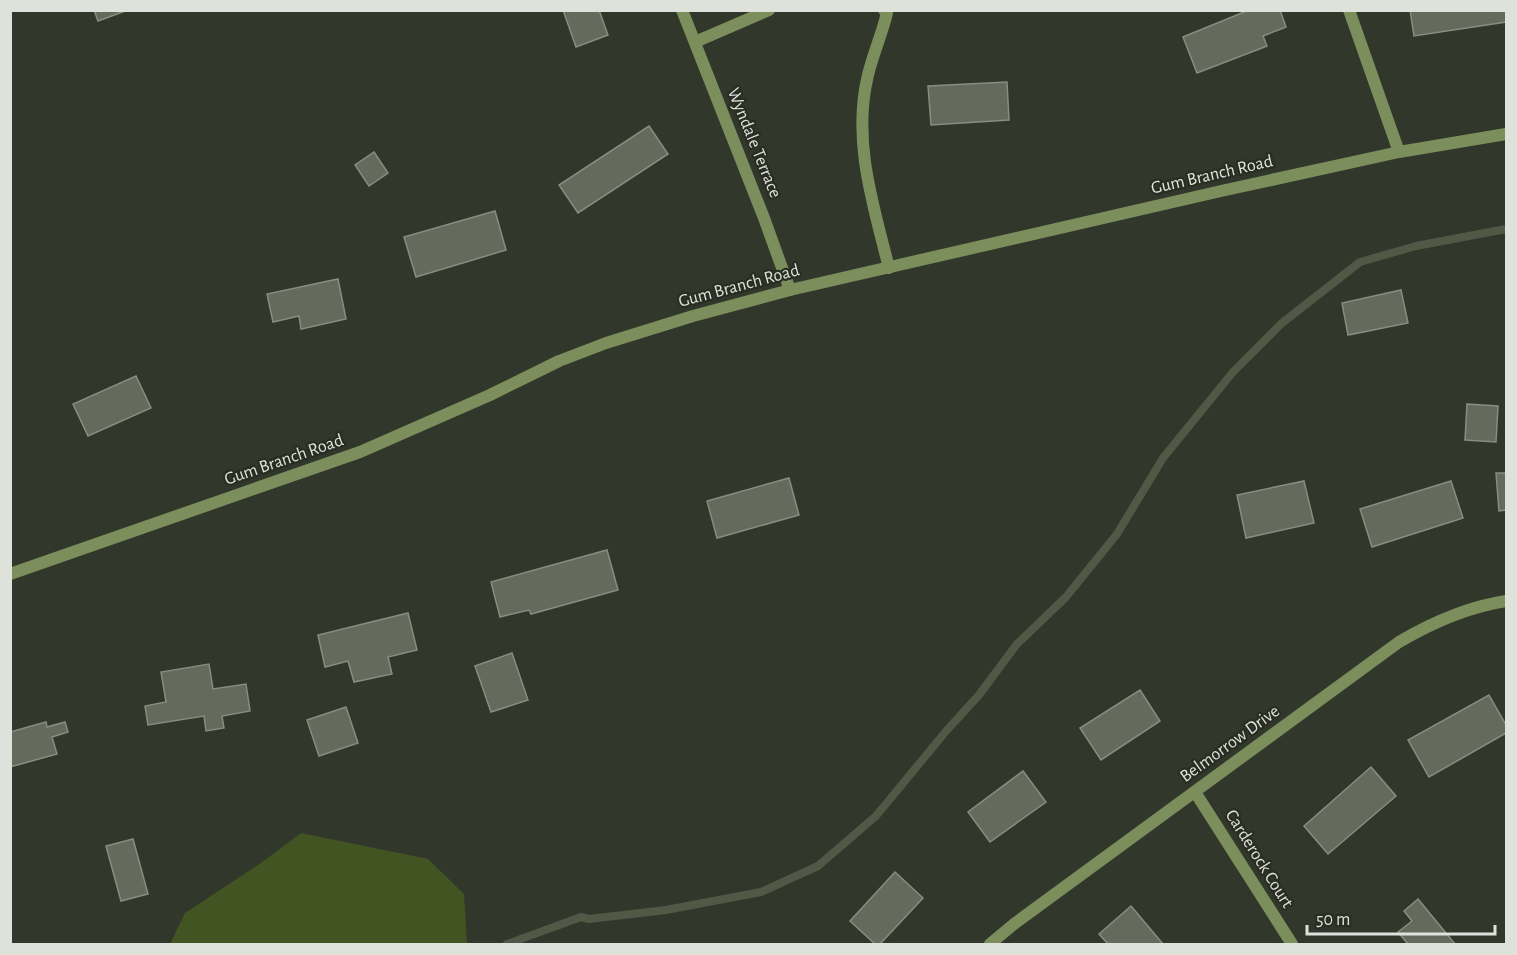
<svg xmlns="http://www.w3.org/2000/svg" width="1517" height="955" viewBox="0 0 1517 955" font-family="'Alegreya Sans',sans-serif">
	<style>
		.green { fill: #435423 }
		.lines { fill: none; stroke-linecap: round; stroke-linejoin: round }
		.stream { stroke: #525846; stroke-width: 8 }
		.building { fill: #656a5d; stroke: #888d80; stroke-width: 1.5 }
		.service { stroke: #7c8e5c; stroke-width: 12 }
		.minor { stroke: #7c8e5c; stroke-width: 12 }
		.tertiary { stroke: #7c8e5c; stroke-width: 12 }
		.labels { text-anchor: middle; dominant-baseline: central; stroke-width: 4.5; stroke-linejoin: round; paint-order: stroke }
		.street-label { font-size: 18px; fill: #dfe2db; stroke: #292d22 }
	</style>
	<rect width="100%" height="100%" fill="#32372c"/>
	<path class="green" d="M301 833 428 859 464 894 467 944H170L185 913 261 863Z"/>
	<g class="lines">
		<path class="stream" d="M507 944 581 917 589 919 666 910 761 892 818 866 876 816 947 730 979 695 1017 644 1066 597 1117 534 1163 458 1233 372 1282 323 1360 262 1416 246 1506 229"/>
	</g>
	<g class="building">
		<path d="M94 10H128L98 21Z"/>
		<path d="M563 10H599L608 35 576 47Z"/>
		<path d="M1249 10H1280L1286 27 1263 36 1267 46 1197 73 1183 37Z"/>
		<path d="M1410 10H1506V22L1414 36Z"/>
		<path d="M1007 82 1009 120 931 125 928 86Z"/>
		<path d="M649 126 668 154 578 213 559 185Z"/>
		<path d="M374 152 388 173 369 186 355 165Z"/>
		<path d="M495 211 506 250 416 277 404 237Z"/>
		<path d="M338 279 346 319 301 329 299 316 273 322 267 294Z"/>
		<path d="M1401 290 1408 323 1348 335 1342 303Z"/>
		<path d="M136 376 151 408 88 436 73 404Z"/>
		<path d="M1467 404 1498 406 1496 442 1465 440Z"/>
		<path d="M1496 473H1506V510L1499 511Z"/>
		<path d="M789 478 799 515 717 538 707 501Z"/>
		<path d="M1304 481 1314 523 1246 538 1237 495Z"/>
		<path d="M1451 481 1463 518 1372 547 1360 509Z"/>
		<path d="M607 550 618 590 531 614 529 610 500 617 491 582Z"/>
		<path d="M408 613 417 650 388 657 392 674 354 682 348 661 325 667 318 635Z"/>
		<path d="M512 653 528 700 491 712 475 666Z"/>
		<path d="M209 664 213 689 246 684 250 711 222 716 224 728 206 731 204 716 148 725 145 706 166 702 161 672Z"/>
		<path d="M1140 690 1160 721 1101 760 1080 728Z"/>
		<path d="M1489 695 1506 725V733L1429 777 1408 740Z"/>
		<path d="M346 707 358 743 319 756 307 720Z"/>
		<path d="M46 722 47 727 65 722 68 732 52 737 57 754 10 767V732Z"/>
		<path d="M1371 767 1396 796 1328 854 1304 826Z"/>
		<path d="M1023 771 1046 802 990 842 968 812Z"/>
		<path d="M133 839 148 894 121 901 106 846Z"/>
		<path d="M895 872 923 898 880 944H875L850 921Z"/>
		<path d="M1418 899 1455 944H1408L1398 932 1412 921 1404 911Z"/>
		<path d="M1131 906 1163 944H1108L1099 934Z"/>
	</g>
	<g class="lines">
		<g class="service">
			<path d="M884 10 887 13C882 34 873 54 868 75 852 140 873 204 889 268"/>
			<path d="M695 42 769 10"/>
		</g>
		<g class="minor">
			<path d="M682 10 764 218 790 290"/>
			<path d="M1349 10 1399 152"/>
			<path d="M1195 792 1292 944"/>
			<path d="M990 944 1014 924 1399 642C1433 622 1467 607 1506 601"/>
		</g>
		<path class="tertiary" d="M10 574 360 452 490 395 559 361 606 343 693 316 790 290 1221 191 1399 152 1506 134"/>
	</g>
	<g class="labels">
		<g class="street-label">
			<text transform="translate(754 143) rotate(68)">Wyndale Terrace</text>
			<text transform="translate(1212 175) rotate(-13)">Gum Branch Road</text>
			<text transform="translate(739 286) rotate(-15)">Gum Branch Road</text>
			<text transform="translate(284 460) rotate(-19)">Gum Branch Road</text>
			<text transform="translate(1230 744) rotate(-36)">Belmorrow Drive</text>
			<text transform="translate(1259 859) rotate(58)">Carderock Court</text>
		</g>
	</g>
	<rect width="1517" height="955" fill="none" stroke="#dfe2db" stroke-width="24"/>
	<path d="M1307 925v9h188v-9" fill="none" stroke="#dfe2db" stroke-width="3"/>
	<text x="1316" y="925" font-size="18" fill="#dfe2db" stroke="#292d22" stroke-width="4.5" paint-order="stroke">50 m</text>
</svg>
